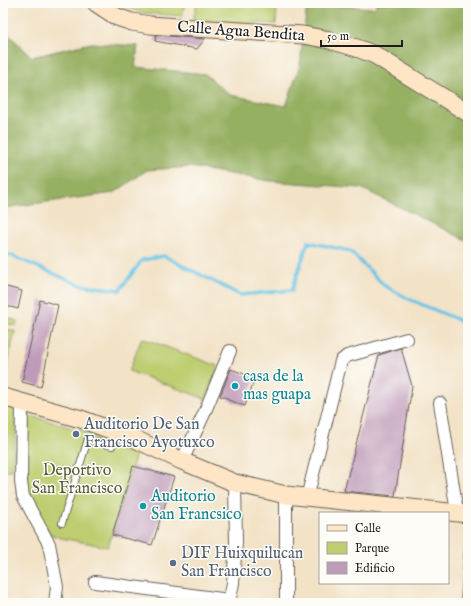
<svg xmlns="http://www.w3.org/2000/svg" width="471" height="606" viewBox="0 0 471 606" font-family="'IM FELL English',serif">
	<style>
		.green { fill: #becd6f; stroke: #6d7446 }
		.forest { fill: #96b062; stroke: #59663f }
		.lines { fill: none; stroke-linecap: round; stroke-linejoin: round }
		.stream { stroke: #68c4e6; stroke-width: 3.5 }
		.building { fill: #bf9bba }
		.lane-casing { stroke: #676158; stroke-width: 8 }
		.street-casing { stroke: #676158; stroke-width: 14 }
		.secondary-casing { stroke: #676158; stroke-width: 19 }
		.lane { stroke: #fff; stroke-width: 6 }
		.street { stroke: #fff; stroke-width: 12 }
		.secondary { stroke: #fde5c5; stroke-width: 17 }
		.culture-dot { fill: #0f9aa8; stroke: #fdfcf7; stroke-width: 1.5 }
		.service-dot { fill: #5c6f8a; stroke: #fdfcf7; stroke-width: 1.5 }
		.labels { text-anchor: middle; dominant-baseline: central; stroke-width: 3; stroke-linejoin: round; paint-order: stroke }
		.street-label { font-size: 16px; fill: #1c1c1c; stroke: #fdfcf7 }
		.culture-label { font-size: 16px; fill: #0d838f; stroke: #fdfcf7; text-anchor: start }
		.service-label { font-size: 16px; fill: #4e5e75; stroke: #fdfcf7; text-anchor: start }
		.park-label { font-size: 16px; fill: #555a39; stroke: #fdfcf7 }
	</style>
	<rect width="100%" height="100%" fill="#fdfcf7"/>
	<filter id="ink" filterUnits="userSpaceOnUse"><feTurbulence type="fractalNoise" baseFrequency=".025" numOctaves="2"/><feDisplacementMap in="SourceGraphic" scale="8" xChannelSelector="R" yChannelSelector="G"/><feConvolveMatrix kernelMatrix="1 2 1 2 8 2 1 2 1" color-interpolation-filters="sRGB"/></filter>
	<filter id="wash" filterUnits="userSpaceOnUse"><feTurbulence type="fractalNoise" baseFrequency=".012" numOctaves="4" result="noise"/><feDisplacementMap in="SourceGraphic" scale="16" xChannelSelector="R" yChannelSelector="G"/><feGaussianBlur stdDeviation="0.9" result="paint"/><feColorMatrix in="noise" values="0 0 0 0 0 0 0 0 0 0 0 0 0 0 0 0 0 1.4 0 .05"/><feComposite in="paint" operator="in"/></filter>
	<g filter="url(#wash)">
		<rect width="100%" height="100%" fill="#f2e2c6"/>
		<g class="green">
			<path d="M111 3H185L182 16 143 13Z"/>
			<path d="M197 3H277L276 24 193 20Z"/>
			<path d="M5 317 17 321 16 326 4 323Z"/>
			<path d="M3 328 15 331 5 376 3 375Z"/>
			<path d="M142 338 218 366 206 399 129 371Z"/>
			<path d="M3 405 18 408 12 470H3Z"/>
			<path d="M28 415 138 447 108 547 61 538 50 534 27 493Z"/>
		</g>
		<path class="forest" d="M378 3H457L468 7V241L361 188 270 181 190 167 147 170 114 193 3 208V31L4 30 32 57 91 43 138 46 135 67 205 74 230 95 286 106 300 65 307 4 374 8Z"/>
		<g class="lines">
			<path class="stream" d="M3 252 80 285 120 290 142 260 164 256 240 295 292 290 308 242 350 251 385 286 409 299 463 322 468 323"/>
		</g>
		<g id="blocks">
			<g class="building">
				<path d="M156 35 193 38 205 39 197 49 155 41Z"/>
				<path d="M3 286 22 291 18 309 3 305Z"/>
				<path d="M40 300 58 305 41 387 22 382Z"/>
				<path d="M401 348 412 386 395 496 344 491 379 355Z"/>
				<path d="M231 369 255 378 245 406 228 400V398L220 396Z"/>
				<path d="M133 466 174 477 152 545 112 535Z"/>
			</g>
		</g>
	</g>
	<g filter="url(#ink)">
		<use href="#blocks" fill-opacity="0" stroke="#676158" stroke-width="1"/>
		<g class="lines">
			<g class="lane-casing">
				<g id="lane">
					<path d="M62 523 88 439 112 446 115 433"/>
					<path d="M464 603 468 543"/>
				</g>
			</g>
			<g class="street-casing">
				<g id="street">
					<path d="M22 402 21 482 23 496 49 544 57 587 55 603"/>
					<path d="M440 403 457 512"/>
					<path d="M182 461 203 416 230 351"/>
					<path d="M307 498 341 361 347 356 407 339"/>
					<path d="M95 582 229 600"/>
					<path d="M229 603 233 583 236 542 235 483"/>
					<path d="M286 603V495"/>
				</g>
			</g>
			<g class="secondary-casing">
				<g id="secondary">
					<path d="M96 3 117 17 132 22 150 25 194 28 303 35 330 40 357 48 375 55 468 113"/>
					<path d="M3 397 81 419 116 432 135 439 182 461 235 483 286 495 468 514"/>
				</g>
			</g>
			<use href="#lane" class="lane"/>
			<use href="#street" class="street"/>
			<use href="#secondary" class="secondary"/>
		</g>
	</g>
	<g class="culture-dot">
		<circle cx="235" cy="386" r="4"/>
		<circle cx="143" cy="506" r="4"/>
	</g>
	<g class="service-dot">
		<circle cx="76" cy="434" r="4"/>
		<circle cx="173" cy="563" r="4"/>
	</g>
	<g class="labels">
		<g class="street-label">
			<text transform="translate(241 32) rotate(4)">Calle Agua Bendita</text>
		</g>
		<g class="culture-label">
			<text x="243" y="377">casa de la<tspan x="243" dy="18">mas guapa</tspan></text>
			<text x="151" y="497">Auditorio<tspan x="151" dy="18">San Francsico</tspan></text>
		</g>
		<g class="service-label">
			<text x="84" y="425">Auditorio De San<tspan x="84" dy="18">Francisco Ayotuxco</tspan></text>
			<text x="181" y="554">DIF Huixquilucan<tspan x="181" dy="18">San Francisco</tspan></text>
		</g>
		<g class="park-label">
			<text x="77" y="471">Deportivo<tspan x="77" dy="18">San Francisco</tspan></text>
		</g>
	</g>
	<rect width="471" height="606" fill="none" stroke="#fdfcf7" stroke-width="16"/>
	<rect x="319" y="512" width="130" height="72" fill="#fdfcf7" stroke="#a3a29f"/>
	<rect x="327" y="525" width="20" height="6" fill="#fde5c5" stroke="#a3a29f"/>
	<text x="355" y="532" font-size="12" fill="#1c1c1c">Calle</text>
	<rect x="327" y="542" width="20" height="12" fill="#becd6f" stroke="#a3a29f"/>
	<text x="355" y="552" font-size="12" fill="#1c1c1c">Parque</text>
	<rect x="327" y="562" width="20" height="12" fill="#bf9bba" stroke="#a3a29f"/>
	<text x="355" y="572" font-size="12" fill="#1c1c1c">Edificio</text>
	<path d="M321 40v6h81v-6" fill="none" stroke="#1c1c1c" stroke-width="2"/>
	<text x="327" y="40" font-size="12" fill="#1c1c1c" stroke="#fdfcf7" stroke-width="3" paint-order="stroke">50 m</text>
</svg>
